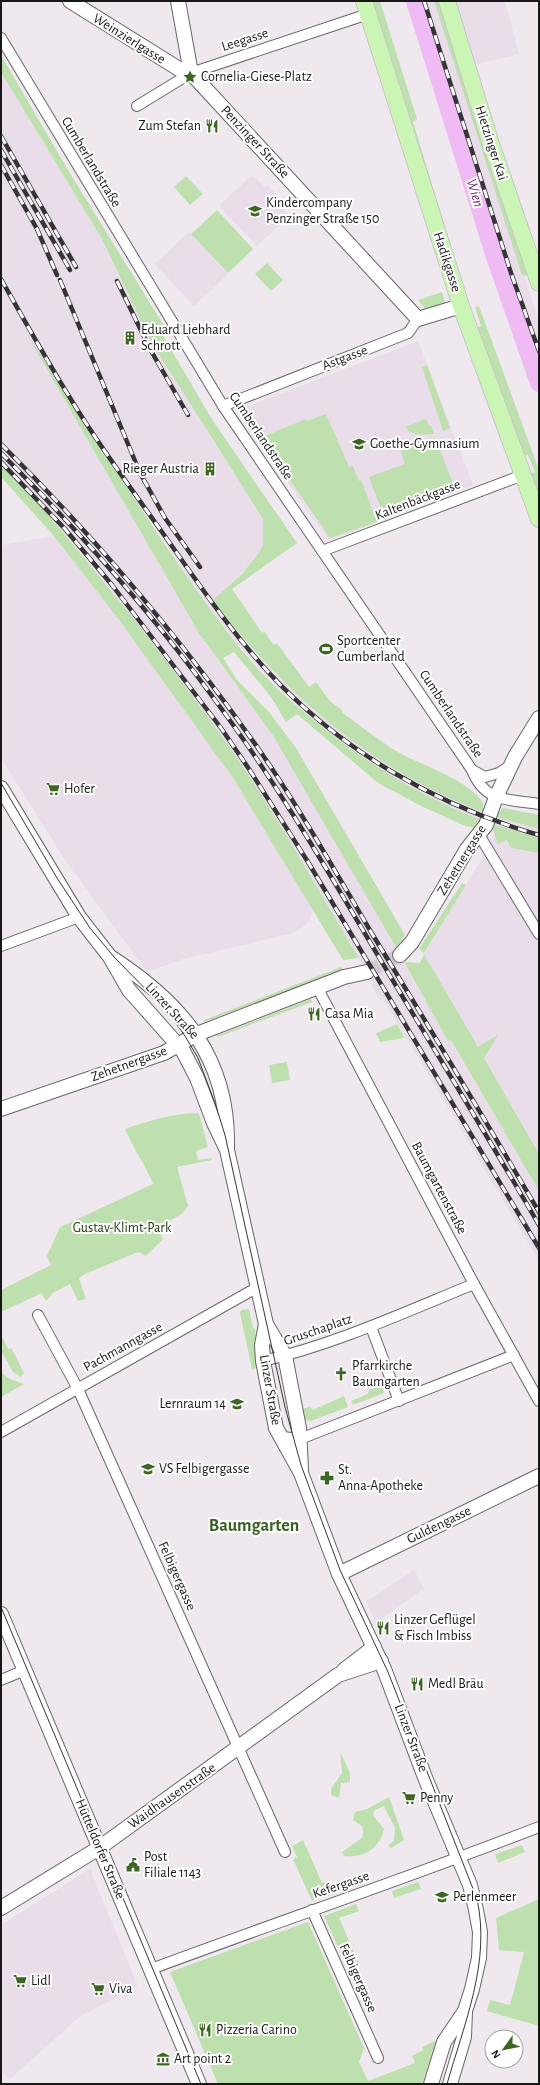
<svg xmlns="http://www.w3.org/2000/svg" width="540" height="2085" viewBox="0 0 540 2085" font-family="'Alegreya Sans',sans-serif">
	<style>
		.built { fill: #e8dde9 }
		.green { fill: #bee0ae }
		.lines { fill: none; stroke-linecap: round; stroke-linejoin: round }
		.river { stroke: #f0bbf4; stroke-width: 18 }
		.secondary-tunnel { stroke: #cfcacf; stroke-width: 14; stroke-dasharray: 14 7; stroke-linecap: butt }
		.street-casing { stroke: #6a656a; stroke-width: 12 }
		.secondary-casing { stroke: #6a656a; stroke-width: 16 }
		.primary-casing { stroke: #c8c7c8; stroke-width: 18 }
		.street { stroke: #fff; stroke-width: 10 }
		.secondary { stroke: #fff; stroke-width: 14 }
		.primary { stroke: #caf5b4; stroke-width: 16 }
		.tram { stroke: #373437; stroke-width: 1 }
		.rail-casing { stroke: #373437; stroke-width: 4.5 }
		.rail { stroke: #fff; stroke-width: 3; stroke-dasharray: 9; stroke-linecap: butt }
		.labels { text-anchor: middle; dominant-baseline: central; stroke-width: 4; stroke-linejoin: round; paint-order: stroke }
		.street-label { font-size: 14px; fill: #191719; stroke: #fff }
		.poi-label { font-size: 14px; fill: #191719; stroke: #fff; text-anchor: start }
		.park-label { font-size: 14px; fill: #1a3409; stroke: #fff }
		.water-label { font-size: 15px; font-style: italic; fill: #632668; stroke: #fff }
		.district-label { font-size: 18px; font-weight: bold; fill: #3a6023; stroke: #fff }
	</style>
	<rect width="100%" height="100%" fill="#efe9ef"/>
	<g class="built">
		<path d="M419 1H434L537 316 539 324V363L507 274Z"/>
		<path d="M439 1H505L519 54 461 68Z"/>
		<path d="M1 72 102 239 142 324 209 435 263 519V545L252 563 214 599 217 606 247 643 278 677 339 730 389 766 444 795 483 812 481 820 455 810 395 778 339 740 280 690 235 641 206 604 31 340 199 633 274 737 296 772 448 1041 451 1040 539 1191V1261L383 999 380 1001 372 987 373 983 305 867 218 731 130 615 81 553 55 522 1 464Z"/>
		<path d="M252 175 265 187 268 185 281 199 279 201 282 205 281 206 290 216 257 246 219 206Z"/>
		<path d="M189 232 228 274 194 306 155 264Z"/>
		<path d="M418 341 473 485 328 541 238 410Z"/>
		<path d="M54 536 119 620 233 778 314 909 307 924 294 933 183 959 147 972 65 860 1 758V545Z"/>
		<path d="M496 817 539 829V838L492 824Z"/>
		<path d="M494 834 497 844 507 840 518 849 539 853V1154L424 954 480 862Z"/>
		<path d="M414 1570 424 1588 376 1623 366 1602Z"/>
		<path d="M91 1868 93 1877 138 1986 79 2017 9 2080 1 2068V1925Z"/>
	</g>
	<g class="green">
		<path d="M371 1H380L417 119 413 122 459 273H457Z"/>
		<path d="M434 1H439L530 276 522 275Z"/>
		<path d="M1 55 68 170 166 329 161 332 211 418 297 543 232 589 262 633 264 631 274 645 277 643 309 687 316 682 330 701 342 710 343 713C359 725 375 737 391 748 416 764 468 778 483 803V812C372 770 290 698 217 606L214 599 242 574 258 554 263 545V519L150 340 102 239 1 72Z"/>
		<path d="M186 176 203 194 190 205 174 187Z"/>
		<path d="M217 210 253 249 228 273 191 234Z"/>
		<path d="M267 263 283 280 271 291 255 274Z"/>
		<path d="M442 292 445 303 426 310 418 300Z"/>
		<path d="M479 306 539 470V498L530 474 535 472 528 455 524 456 476 329 481 326 475 307Z"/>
		<path d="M25 331C72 402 118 475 166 546 201 596 235 649 280 691 339 745 406 791 481 820L477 829 463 825 419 805 378 783 297 714 286 722 271 697 234 652 223 658 237 680 269 712 296 748 405 935 397 947 398 951 274 737 199 633Z"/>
		<path d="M427 365 450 428 443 431 422 367Z"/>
		<path d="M326 414 349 467 353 466 359 481 361 480 377 522 330 538 270 451 274 449 265 436 306 419 307 421Z"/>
		<path d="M426 419 429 426 431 425 434 434C425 435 411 436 405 427Z"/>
		<path d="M429 439 432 447 438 445 456 491 385 519 369 477 405 464 398 444Z"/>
		<path d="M1 464C39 502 72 543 106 585 145 632 182 681 218 731 270 803 313 882 359 958L343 960 233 778 119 620 54 536 1 477Z"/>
		<path d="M503 808 539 815V829L496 817Z"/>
		<path d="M492 824 539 838V853L511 848 507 840 497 844Z"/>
		<path d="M462 883 466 885 424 953 419 949Z"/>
		<path d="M424 954 478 1047 498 1035 484 1058 539 1154V1191L451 1040 448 1041 404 962 420 963Z"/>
		<path d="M341 967 343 970 204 1022V1020Z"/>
		<path d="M311 999 312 1002 218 1037 216 1036Z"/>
		<path d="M397 1024 405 1038 380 1042 376 1033Z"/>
		<path d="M287 1062 290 1080 272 1083 269 1065Z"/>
		<path d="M199 1113 208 1147 196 1151 198 1160 211 1158 212 1160 177 1167 188 1206 183 1213 158 1228 163 1239 146 1256 138 1252 85 1274 79 1278 86 1299 78 1301 70 1284 53 1293 46 1301 41 1292 40 1294 1 1312V1290L51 1265 47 1256 60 1227 153 1184C145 1164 133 1148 125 1129 153 1120 169 1114 199 1113Z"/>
		<path d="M249 1309 253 1328 255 1329 260 1367 252 1369 240 1313 241 1310Z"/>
		<path d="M1 1334 8 1349H12L24 1373 21 1377 13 1372 3 1354 1 1355V1351L3 1349 1 1344Z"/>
		<path d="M2 1373 10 1379 24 1384 1 1397Z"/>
		<path d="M381 1386 384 1393 353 1405 351 1401 368 1394 369 1390Z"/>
		<path d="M344 1396 348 1407 311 1421 304 1419 301 1409 310 1407 313 1410Z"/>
		<path d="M340 1751 350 1773V1782L341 1783 339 1798 331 1795V1789L342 1773Z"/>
		<path d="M389 1797 404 1840 391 1848 388 1845 394 1841 395 1828 384 1806 375 1810 373 1815 384 1829C379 1849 364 1858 345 1856L342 1852 363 1837V1827L353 1820 355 1812 367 1809Z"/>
		<path d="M303 1840 322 1883 328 1881 333 1894 312 1901 293 1859 297 1857 292 1846Z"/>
		<path d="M522 1845 525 1852 498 1863 495 1854Z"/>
		<path d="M418 1882 421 1889 394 1898 392 1891Z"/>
		<path d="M539 1899V2026L487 2011 490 2000 510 2005 524 1952 499 1950 496 1918Z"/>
		<path d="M356 1904 359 1911 339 1918 359 1964 348 1969 324 1916Z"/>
		<path d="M308 1922 364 2048 359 2062 368 2081 415 2063 412 2056 423 2050 422 2047 437 2040 422 2084H218L170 1972Z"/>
	</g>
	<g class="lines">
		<path class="river" d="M415 1 495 257 539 383"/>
		<path class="secondary-tunnel" d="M367 972 400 955"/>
		<g class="street-casing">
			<g id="street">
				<path d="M1 38 223 406 472 770C485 803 508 799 539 804"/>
				<path d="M137 106 191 73 368 14"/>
				<path d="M223 406 408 333 418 319"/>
				<path d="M322 551 523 475"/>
				<path d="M472 770 485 777 499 773 510 766"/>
				<path d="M478 833 539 934"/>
				<path d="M1 946 79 917"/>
				<path d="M317 987 474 1284 539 1401"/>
				<path d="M38 1315 78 1389 285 1852"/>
				<path d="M371 1327 399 1401"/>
				<path d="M263 1361C336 1344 405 1312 474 1284"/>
				<path d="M1 1432 258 1287"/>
				<path d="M282 1437 300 1439 514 1355"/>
				<path d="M1 1680 25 1670"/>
				<path d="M312 1910 378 2058"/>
				<path d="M151 1969C280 1921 411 1877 539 1827"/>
			</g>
		</g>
		<g class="secondary-casing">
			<g id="secondary">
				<path d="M70 1 179 69 191 73"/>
				<path d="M178 1 191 73 418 319 461 306"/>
				<path d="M1 788 79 917 110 957 129 990 183 1051 197 1078 214 1123 227 1150 266 1324 285 1356 299 1428 301 1469"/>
				<path d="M400 955 412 942 467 849 486 825 496 797 515 757 539 718"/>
				<path d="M112 958C183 1004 229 1059 227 1147"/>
				<path d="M1 1109 164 1053 197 1034 344 977 367 972"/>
				<path d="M266 1324 262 1345 263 1361 276 1428 301 1473 339 1574 384 1669 426 1780 470 1885 476 1910 480 1932 479 1958 472 1989 465 2011 464 2037 450 2084"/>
				<path d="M339 1574 539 1476"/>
				<path d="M1 1614 199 2084"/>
				<path d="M344 1670 374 1647"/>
				<path d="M1 1908 99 1848 338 1675 381 1661"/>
				<path d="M431 2084 444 2042 465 2011"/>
			</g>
		</g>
		<g class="primary-casing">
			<g id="primary">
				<path d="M364 1 461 306 539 519"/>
				<path d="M447 1 490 141 539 283"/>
			</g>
		</g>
		<use href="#street" class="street"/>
		<use href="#secondary" class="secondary"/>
		<use href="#primary" class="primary"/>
		<g class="tram">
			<path d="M1 783 57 878 90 928 115 958 168 1012 185 1036 198 1058 216 1106 225 1135 285 1407 301 1465 340 1570 388 1672 477 1899C491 1962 464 2024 447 2084"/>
			<path d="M1 1607 201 2084"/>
		</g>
		<g class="rail-casing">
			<g id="rail">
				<path d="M424 1 511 273 539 351"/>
				<path d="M1 136 76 267"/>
				<path d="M1 150 70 270"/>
				<path d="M1 165 37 229 57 275"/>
				<path d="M1 279C27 325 53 372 82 417 107 456 135 494 162 532 196 580 230 631 271 675 343 752 438 806 539 835"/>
				<path d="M60 280 140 473 165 518 200 567"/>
				<path d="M117 281 150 349 188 415"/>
				<path d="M1 444C97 539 182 640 260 751 300 809 335 871 371 932 428 1025 484 1118 539 1212"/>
				<path d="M1 453C78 530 148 608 212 696 276 781 329 873 383 964 435 1051 488 1137 539 1225"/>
				<path d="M1 462 65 529 112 585 221 728 249 769 308 862 539 1248"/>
			</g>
		</g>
		<use href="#rail" class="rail"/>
	</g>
	<defs>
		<g id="sight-bare" transform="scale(1.08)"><path d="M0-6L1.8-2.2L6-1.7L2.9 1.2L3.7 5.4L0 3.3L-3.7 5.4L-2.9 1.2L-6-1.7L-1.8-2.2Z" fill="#3c6622" stroke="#fff" stroke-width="2.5" paint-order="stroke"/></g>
		<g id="restaurant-bare" transform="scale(1.08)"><path d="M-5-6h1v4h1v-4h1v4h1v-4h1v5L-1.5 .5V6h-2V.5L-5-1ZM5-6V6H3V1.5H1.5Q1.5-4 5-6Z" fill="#3c6622" stroke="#fff" stroke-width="2.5" paint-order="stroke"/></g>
		<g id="school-bare" transform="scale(1.08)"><path d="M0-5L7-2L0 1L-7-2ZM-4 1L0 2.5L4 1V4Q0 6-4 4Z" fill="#3c6622" stroke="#fff" stroke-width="2.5" paint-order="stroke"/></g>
		<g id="building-bare" transform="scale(1.08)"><path d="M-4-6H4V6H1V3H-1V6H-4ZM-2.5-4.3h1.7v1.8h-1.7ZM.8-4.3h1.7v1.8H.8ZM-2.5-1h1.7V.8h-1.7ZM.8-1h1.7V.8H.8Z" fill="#3c6622" stroke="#fff" stroke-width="2.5" paint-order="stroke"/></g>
		<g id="stadium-bare" transform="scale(1.08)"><path d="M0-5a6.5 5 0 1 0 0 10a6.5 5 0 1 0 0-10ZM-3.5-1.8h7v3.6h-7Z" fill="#3c6622" stroke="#fff" stroke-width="2.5" paint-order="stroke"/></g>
		<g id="supermarket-bare" transform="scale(1.08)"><path d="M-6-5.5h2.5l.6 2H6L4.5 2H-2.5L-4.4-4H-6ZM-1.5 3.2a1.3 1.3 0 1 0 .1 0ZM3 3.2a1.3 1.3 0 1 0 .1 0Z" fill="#3c6622" stroke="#fff" stroke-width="2.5" paint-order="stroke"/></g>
		<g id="church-bare" transform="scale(1.08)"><path d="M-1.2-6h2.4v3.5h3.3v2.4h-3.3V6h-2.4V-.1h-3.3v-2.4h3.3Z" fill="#3c6622" stroke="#fff" stroke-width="2.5" paint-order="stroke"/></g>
		<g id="pharmacy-bare" transform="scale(1.08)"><path d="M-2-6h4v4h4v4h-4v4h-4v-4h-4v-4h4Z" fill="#3c6622" stroke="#fff" stroke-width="2.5" paint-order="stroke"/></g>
		<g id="civic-bare" transform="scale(1.08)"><path d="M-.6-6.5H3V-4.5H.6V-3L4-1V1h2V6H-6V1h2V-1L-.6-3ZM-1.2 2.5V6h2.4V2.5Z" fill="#3c6622" stroke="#fff" stroke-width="2.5" paint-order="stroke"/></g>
		<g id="museum-bare" transform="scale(1.08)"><path d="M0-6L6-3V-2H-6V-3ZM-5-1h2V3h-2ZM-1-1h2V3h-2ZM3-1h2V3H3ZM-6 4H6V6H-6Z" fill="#3c6622" stroke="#fff" stroke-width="2.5" paint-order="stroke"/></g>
	</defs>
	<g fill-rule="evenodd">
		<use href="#sight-bare" x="190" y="77"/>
		<use href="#restaurant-bare" x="212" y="126"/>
		<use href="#school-bare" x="255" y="211"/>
		<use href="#building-bare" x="130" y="338"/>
		<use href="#school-bare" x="359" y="444"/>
		<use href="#building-bare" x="210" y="469"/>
		<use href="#stadium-bare" x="326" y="649"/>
		<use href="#supermarket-bare" x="53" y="789"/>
		<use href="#restaurant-bare" x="314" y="1014"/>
		<use href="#church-bare" x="341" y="1374"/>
		<use href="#school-bare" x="237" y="1404"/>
		<use href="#school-bare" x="148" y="1469"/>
		<use href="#pharmacy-bare" x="327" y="1478"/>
		<use href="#restaurant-bare" x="383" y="1628"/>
		<use href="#restaurant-bare" x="417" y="1684"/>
		<use href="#supermarket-bare" x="409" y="1798"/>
		<use href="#civic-bare" x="133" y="1865"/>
		<use href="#school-bare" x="442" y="1897"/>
		<use href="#supermarket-bare" x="20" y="1981"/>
		<use href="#supermarket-bare" x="98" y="1989"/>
		<use href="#restaurant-bare" x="205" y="2030"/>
		<use href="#museum-bare" x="163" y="2059"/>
	</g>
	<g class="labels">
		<g class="street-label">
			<text transform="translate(129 39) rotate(32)">Weinzierlgasse</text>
			<text transform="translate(245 40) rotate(-18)">Leegasse</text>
			<text transform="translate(255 142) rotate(47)">Penzinger Straße</text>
			<text transform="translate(491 143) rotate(72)">Hietzinger Kai</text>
			<text transform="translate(91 162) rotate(59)">Cumberlandstraße</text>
			<text transform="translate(447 262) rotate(72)">Hadikgasse</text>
			<text transform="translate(345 358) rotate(-21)">Astgasse</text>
			<text transform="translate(261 436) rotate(56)">Cumberlandstraße</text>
			<text transform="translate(418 500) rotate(-21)">Kaltenbäckgasse</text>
			<text transform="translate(451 714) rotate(56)">Cumberlandstraße</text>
			<text transform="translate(462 860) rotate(-58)">Zehetnergasse</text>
			<text transform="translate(172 1011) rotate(47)">Linzer Straße</text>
			<text transform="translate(129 1064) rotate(-20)">Zehetnergasse</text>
			<text transform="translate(439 1188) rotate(62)">Baumgartenstraße</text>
			<text transform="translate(318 1330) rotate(-19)">Gruschaplatz</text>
			<text transform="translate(123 1347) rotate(-29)">Pachmanngasse</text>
			<text transform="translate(270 1390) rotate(80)">Linzer Straße</text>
			<text transform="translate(439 1525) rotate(-26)">Guldengasse</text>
			<text transform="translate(177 1576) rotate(66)">Felbigergasse</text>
			<text transform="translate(411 1738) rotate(69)">Linzer Straße</text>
			<text transform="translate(172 1796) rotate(-35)">Waidhausenstraße</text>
			<text transform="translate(100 1849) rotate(67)">Hütteldorfer Straße</text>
			<text transform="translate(341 1885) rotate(-19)">Kefergasse</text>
			<text transform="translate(358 1978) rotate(66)">Felbigergasse</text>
		</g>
		<g class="poi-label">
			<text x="201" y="77">Cornelia-Giese-Platz</text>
			<text x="201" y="126" text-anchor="end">Zum Stefan</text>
			<text x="266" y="203">Kindercompany<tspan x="266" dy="16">Penzinger Straße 150</tspan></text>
			<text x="141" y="330">Eduard Liebhard<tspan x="141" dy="16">Schrott</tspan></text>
			<text x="370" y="444">Goethe-Gymnasium</text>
			<text x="199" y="469" text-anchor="end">Rieger Austria</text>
			<text x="337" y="641">Sportcenter<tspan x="337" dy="16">Cumberland</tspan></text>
			<text x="64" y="789">Hofer</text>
			<text x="325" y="1014">Casa Mia</text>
			<text x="352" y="1366">Pfarrkirche<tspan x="352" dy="16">Baumgarten</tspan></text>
			<text x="226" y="1404" text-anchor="end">Lernraum 14</text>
			<text x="159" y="1469">VS Felbigergasse</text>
			<text x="338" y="1470">St.<tspan x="338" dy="16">Anna-Apotheke</tspan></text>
			<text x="394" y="1620">Linzer Geflügel<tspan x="394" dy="16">&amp; Fisch Imbiss</tspan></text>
			<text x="428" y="1684">Medl Bräu</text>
			<text x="420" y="1798">Penny</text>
			<text x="144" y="1857">Post<tspan x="144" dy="16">Filiale 1143</tspan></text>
			<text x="453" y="1897">Perlenmeer</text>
			<text x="31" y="1981">Lidl</text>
			<text x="109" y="1989">Viva</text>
			<text x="216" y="2030">Pizzeria Carino</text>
			<text x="174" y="2059">Art point 2</text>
		</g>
		<g class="park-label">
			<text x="122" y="1228">Gustav-Klimt-Park</text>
		</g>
		<g class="water-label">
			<text transform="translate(475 193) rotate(73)">Wien</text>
		</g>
		<g class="district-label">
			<text x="254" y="1526">Baumgarten</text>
		</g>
	</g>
	<rect width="540" height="2085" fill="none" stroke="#191719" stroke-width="4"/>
	<g transform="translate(504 2049) rotate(237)"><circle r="19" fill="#ffffff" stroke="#a3a2a3"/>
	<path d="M0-3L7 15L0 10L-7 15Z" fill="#3c6622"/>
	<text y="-6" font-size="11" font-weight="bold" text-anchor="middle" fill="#191719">N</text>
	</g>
</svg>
